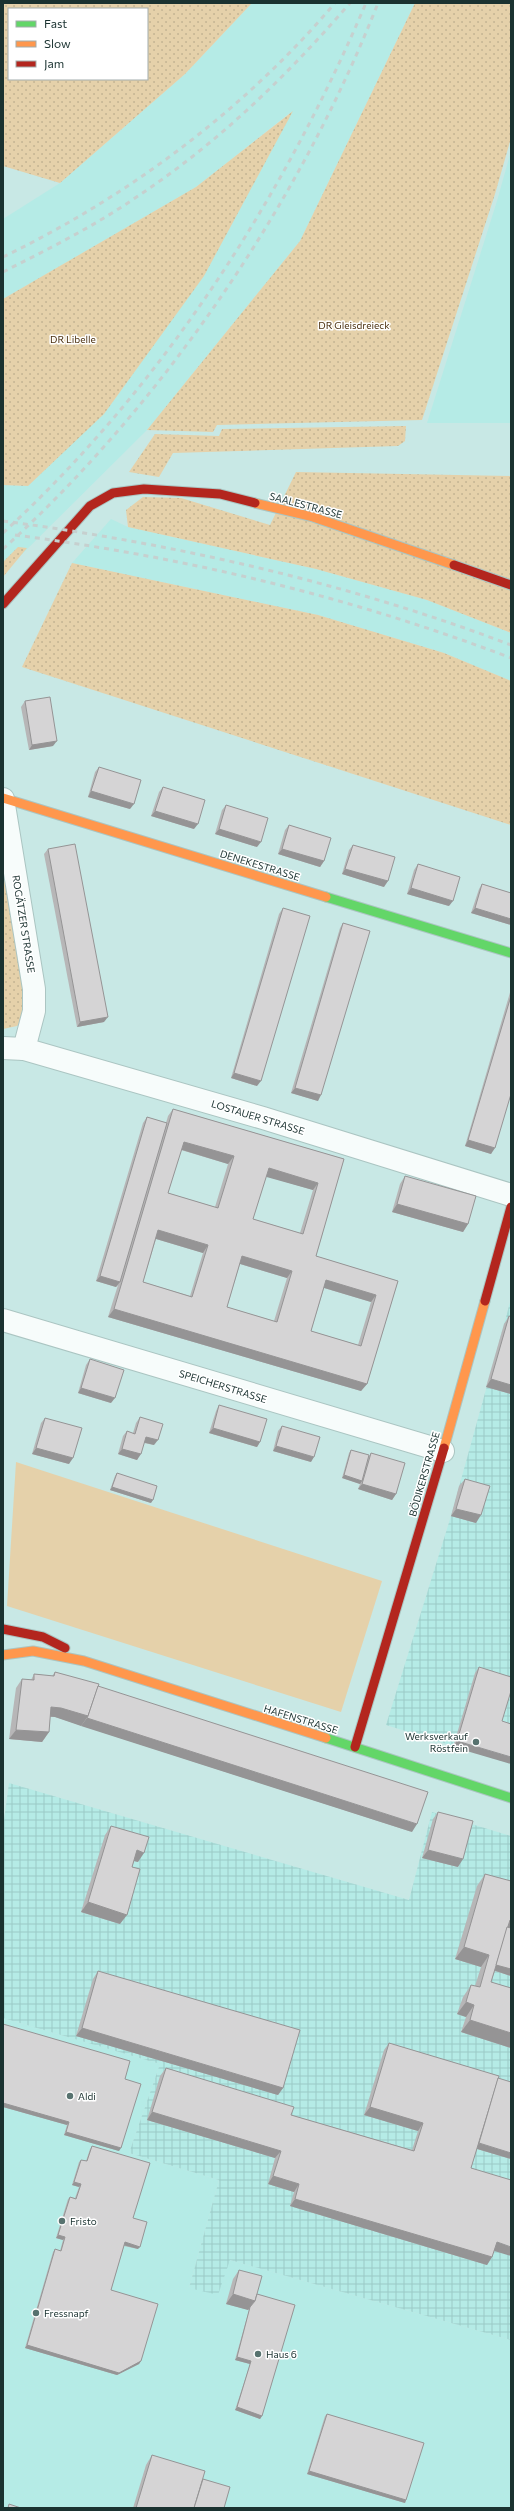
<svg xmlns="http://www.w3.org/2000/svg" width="514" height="2511" viewBox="0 0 514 2511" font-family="Commissioner,sans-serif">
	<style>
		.built { fill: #b5ebe6 }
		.industrial { fill: url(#industrial-grid) }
		.grass { fill: url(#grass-dots); fill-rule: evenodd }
		.pitch { fill: #e5d1aa }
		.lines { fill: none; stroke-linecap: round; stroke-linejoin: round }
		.street-casing { stroke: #abc5c2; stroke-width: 24 }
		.fast-casing { stroke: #abc5c2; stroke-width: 11 }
		.slow-casing { stroke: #abc5c2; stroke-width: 11 }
		.jam-casing { stroke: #abc5c2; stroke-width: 11 }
		.street { stroke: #f7fcfb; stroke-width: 22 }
		.fast { stroke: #63d668; stroke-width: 9 }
		.slow { stroke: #ff974d; stroke-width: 9 }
		.jam { stroke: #b3261e; stroke-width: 9 }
		.rail { stroke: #c6d0cf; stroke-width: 3; stroke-dasharray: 5 5; stroke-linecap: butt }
		.wall { fill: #b7b6b7; fill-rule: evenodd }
		.shaded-wall { fill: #959495 }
		.building { fill: #d5d4d5; stroke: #959495; fill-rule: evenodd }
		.poi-dot { fill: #57726f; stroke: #fff; stroke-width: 1.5 }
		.labels { text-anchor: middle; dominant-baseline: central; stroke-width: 3; stroke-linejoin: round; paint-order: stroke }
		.park-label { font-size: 10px; fill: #4c3110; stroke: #fff }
		.street-label { font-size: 10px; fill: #1a3230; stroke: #fff }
		.poi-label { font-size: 10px; fill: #1a3230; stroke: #fff; text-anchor: start }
	</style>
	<defs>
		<pattern id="industrial-grid" width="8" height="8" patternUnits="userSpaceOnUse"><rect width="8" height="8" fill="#b5ebe6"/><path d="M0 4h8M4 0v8" fill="none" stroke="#9bcac6"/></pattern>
		<pattern id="grass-dots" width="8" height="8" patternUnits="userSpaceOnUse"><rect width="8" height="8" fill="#e5d1aa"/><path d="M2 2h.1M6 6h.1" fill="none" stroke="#c4b493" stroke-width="1.8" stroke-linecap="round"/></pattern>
	</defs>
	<rect width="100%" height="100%" fill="#c8e8e5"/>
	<g class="built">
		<path d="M252 3H415L300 241 147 430 3 573V485L28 486 291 112 196 187 3 299V219L60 183 185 74Z"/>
		<path d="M511 151V423H427L497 201Z"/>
		<path d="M111 519 128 527 316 569 427 600 511 633V681L444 653 318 615 72 563Z"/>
		<path d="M3 2018 160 2064 129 2153 219 2180 189 2288 230 2260 511 2340V2508H3Z"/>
	</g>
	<g class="industrial">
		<path d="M511 1299V1764L386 1725 451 1516Z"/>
		<path d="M9 1783 409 1900 432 1812 511 1836V2340L230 2260 218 2295 189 2288 219 2180 129 2153 160 2064 3 2018V1828Z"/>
	</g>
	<g class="grass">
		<path d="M3 3H252L185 74 60 183 3 166ZM9 9H147V79H9Z"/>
		<path d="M415 3H511V138L495 194 422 420 217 425 213 432 147 430 300 241Z"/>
		<path d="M293 111 204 276 104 414 28 486 3 485V299L196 187Z"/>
		<path d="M406 426 405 441 398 446 173 453 159 477 129 472 155 434 219 436 222 429Z"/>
		<path d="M296 472 511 476V633L427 600 316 569 128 527 126 510 143 497 181 498 270 525Z"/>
		<path d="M18 547 27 548 3 577V562Z"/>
		<path d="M72 563 318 615 444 653 511 681V825L22 667Z"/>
		<path d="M3 852 26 990 22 1019 17 1026 3 1029Z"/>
	</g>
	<path class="pitch" d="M16 1462 382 1581 341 1712 7 1606Z"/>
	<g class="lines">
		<g class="street-casing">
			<g id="street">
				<path d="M3 799 34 989V1011L24 1049"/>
				<path d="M3 1048 24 1049 263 1118 511 1195"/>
				<path d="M3 1320 443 1451"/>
			</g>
		</g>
		<g class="fast-casing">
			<g id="fast">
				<path d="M326 897 511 953"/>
				<path d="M326 1738 511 1798"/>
			</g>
		</g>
		<g class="slow-casing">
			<g id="slow">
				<path d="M255 503 313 517 454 565"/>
				<path d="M3 798 326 897"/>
				<path d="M444 1448 485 1301"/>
				<path d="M3 1655 33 1651 84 1661 326 1738"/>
			</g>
		</g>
		<g class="jam-casing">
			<g id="jam">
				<path d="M454 565 511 585"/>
				<path d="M3 604 90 506 113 493 144 489 220 494 255 503"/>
				<path d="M485 1301 511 1207"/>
				<path d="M3 1629 43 1637 65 1648"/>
				<path d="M355 1747 444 1448"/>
			</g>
		</g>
		<use href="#street" class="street"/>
		<use href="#fast" class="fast"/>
		<use href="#slow" class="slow"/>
		<use href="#jam" class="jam"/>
		<g class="rail">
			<path d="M3 257C129 196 244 110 335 3"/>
			<path d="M3 272C48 249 93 227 135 198 217 144 286 77 350 3"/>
			<path d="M3 521C176 544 348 583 511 645"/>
			<path d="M3 533C162 387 282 200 366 3"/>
			<path d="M15 535C185 557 351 597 511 658"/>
			<path d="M3 549C163 404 299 204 378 3"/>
		</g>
	</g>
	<g class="wall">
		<path d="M25 701 53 746 29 750 21 707Z"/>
		<path d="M99 767 130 809 88 797 95 772Z"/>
		<path d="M163 787 194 829 151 816 159 792Z"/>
		<path d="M226 805 257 847 215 834 222 810Z"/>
		<path d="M289 825 324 861 320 867 278 854 285 830Z"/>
		<path d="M353 845 384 887 342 874 349 850Z"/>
		<path d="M48 849 104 1022 77 1027 44 854Z"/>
		<path d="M418 864 449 906 407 894 414 870Z"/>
		<path d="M482 884 511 893V925L471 913 479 889Z"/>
		<path d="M283 908 257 1086 231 1078 279 914Z"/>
		<path d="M343 923 318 1101 291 1093 340 928Z"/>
		<path d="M511 989V1094L491 1154 465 1146Z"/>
		<path d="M173 1109 344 1159 316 1256 398 1281 367 1384 361 1391 108 1317 118 1285 116 1287 96 1281 143 1123 147 1117 166 1123 168 1116ZM181 1150 228 1164 215 1207 168 1193ZM266 1176 313 1190 300 1233 253 1219ZM156 1239 203 1253 190 1296 143 1282ZM240 1264 287 1278 274 1321 227 1307ZM324 1288 371 1302 358 1345 311 1331Z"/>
		<path d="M405 1176 468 1224 463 1232 392 1212 400 1184Z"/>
		<path d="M509 1316 511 1394 486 1387 504 1324Z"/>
		<path d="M90 1359 111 1403 78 1393 86 1365Z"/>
		<path d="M219 1405 260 1442 257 1447 209 1433 216 1411Z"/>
		<path d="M140 1417 154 1445 144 1443 137 1460 118 1454 123 1436 127 1431 133 1433 136 1423Z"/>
		<path d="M45 1418 69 1464 32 1454 41 1423Z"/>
		<path d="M282 1426 311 1462 273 1451 278 1431Z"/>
		<path d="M351 1450 369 1456 371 1453 396 1494 392 1500 358 1489 360 1484 342 1478 349 1453Z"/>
		<path d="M117 1473 151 1503 110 1490 115 1476Z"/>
		<path d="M465 1479 476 1523 451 1516 459 1486Z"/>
		<path d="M479 1667 502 1721 453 1747 475 1673Z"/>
		<path d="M55 1672 98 1686 412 1832 55 1717H50L49 1732 42 1742 9 1739 16 1688 22 1679 31 1680 34 1674 52 1676Z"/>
		<path d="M438 1812 458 1867 422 1858 433 1819Z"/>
		<path d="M111 1826 138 1862 134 1861 132 1867 120 1924 81 1912 105 1835Z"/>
		<path d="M485 1874 511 1881V1976L495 1971 491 1982 511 1988V2048L461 2032 466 2017 457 2014 463 1997 471 1985 475 1986 481 1967 455 1959 477 1886Z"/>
		<path d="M98 1971 283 2088 278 2095 76 2036 93 1979Z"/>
		<path d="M3 2024 125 2079 119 2151 64 2135 67 2125 3 2107Z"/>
		<path d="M389 2043 498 2078 511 2159 477 2149 471 2168 494 2251 492 2257 487 2265 290 2206 294 2192 268 2184 275 2158 147 2120 160 2076 166 2068 291 2115 412 2150 418 2131 364 2115 384 2050Z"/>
		<path d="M92 2146 133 2218 138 2249 124 2246 111 2290 141 2361 139 2364 117 2375 25 2348 53 2252 55 2249 60 2251 63 2240 56 2238 68 2199 70 2197 75 2198 79 2187 72 2185 79 2162 81 2160 86 2161 90 2149Z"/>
		<path d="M239 2270 257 2294 262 2416 260 2419 235 2410 250 2364 235 2360 249 2310 226 2304 233 2279Z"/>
		<path d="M327 2414 406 2500 405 2503 307 2474 325 2416Z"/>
		<path d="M152 2455 203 2479 224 2508H133L146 2465Z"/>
	</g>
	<g class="shaded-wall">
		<path d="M57 741 53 746 29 750 32 745Z"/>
		<path d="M91 791 134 804 130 809 88 797Z"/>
		<path d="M155 811 198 824 194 829 151 816Z"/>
		<path d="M219 829 261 842 257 847 215 834Z"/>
		<path d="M282 849 324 861 320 867 278 854Z"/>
		<path d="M345 869 388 881 384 887 342 874Z"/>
		<path d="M411 888 453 901 449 906 407 894Z"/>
		<path d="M475 908 511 919V925L471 913Z"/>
		<path d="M108 1017 104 1022 77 1027 80 1022Z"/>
		<path d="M234 1073 261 1081 257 1086 231 1078Z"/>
		<path d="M295 1088 321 1095 318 1101 291 1093Z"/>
		<path d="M468 1140 495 1148 491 1154 465 1146Z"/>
		<path d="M184 1142 234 1156 228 1164 179 1149Z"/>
		<path d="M269 1168 318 1183 313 1190 263 1176Z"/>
		<path d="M397 1204 468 1224 463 1232 392 1212Z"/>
		<path d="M158 1230 208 1245 203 1253 153 1238Z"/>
		<path d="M242 1256 292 1271 287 1278 237 1263Z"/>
		<path d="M100 1276 120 1282 116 1287 96 1281Z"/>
		<path d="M326 1280 376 1295 371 1302 321 1287Z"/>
		<path d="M114 1309 367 1384 361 1391 108 1317Z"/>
		<path d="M491 1379 511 1385V1394L486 1387Z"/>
		<path d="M81 1388 115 1398 111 1403 78 1393Z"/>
		<path d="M213 1428 260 1442 257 1447 209 1433Z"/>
		<path d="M146 1437 158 1440 154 1445 142 1442Z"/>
		<path d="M276 1446 314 1457 311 1462 273 1451Z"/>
		<path d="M36 1448 73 1458 69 1464 32 1454Z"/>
		<path d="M122 1449 141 1454 137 1460 118 1454Z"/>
		<path d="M344 1475 362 1481 360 1484 342 1478Z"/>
		<path d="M362 1484 396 1494 392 1500 358 1489Z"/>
		<path d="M112 1487 153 1500 151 1503 110 1490Z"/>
		<path d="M456 1509 481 1515 476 1523 451 1516Z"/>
		<path d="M51 1707 61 1708 88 1716 81 1726 55 1717 44 1716Z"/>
		<path d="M87 1718 417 1824 412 1832 81 1726Z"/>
		<path d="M16 1730 49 1732 42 1742 9 1739Z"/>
		<path d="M457 1741 511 1757V1764L453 1747Z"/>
		<path d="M137 1850 144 1853 138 1862 130 1860Z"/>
		<path d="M428 1850 463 1859 458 1867 422 1858Z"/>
		<path d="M88 1902 127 1915 120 1924 81 1912Z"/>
		<path d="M510 1920H511V1935L503 1933Z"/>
		<path d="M464 1947 489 1955 481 1967 455 1959Z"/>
		<path d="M494 1964 511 1969V1976L490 1969Z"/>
		<path d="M466 2002 474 2005 466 2017 457 2014Z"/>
		<path d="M470 2020 511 2033V2048L461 2032Z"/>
		<path d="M82 2028 283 2088 278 2095 76 2036Z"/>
		<path d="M3 2103 69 2122 67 2125 3 2107Z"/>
		<path d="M370 2107 423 2123 418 2131 364 2115Z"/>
		<path d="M152 2112 281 2151 275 2158 147 2120Z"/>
		<path d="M66 2132 121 2148 119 2151 64 2135Z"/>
		<path d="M478 2143 511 2153V2159L474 2148Z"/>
		<path d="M273 2176 299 2184 294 2192 268 2184Z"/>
		<path d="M74 2182 81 2184 79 2187 72 2185Z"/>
		<path d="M295 2199 492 2257 487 2265 290 2206Z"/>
		<path d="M58 2235 65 2237 63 2240 56 2238Z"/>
		<path d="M125 2242 140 2247 138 2249 123 2245Z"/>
		<path d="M497 2242 511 2247V2256L491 2250Z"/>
		<path d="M233 2294 255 2301 248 2310 226 2304Z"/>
		<path d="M27 2345 141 2361 139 2364 117 2375 25 2348Z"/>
		<path d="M237 2357 251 2361 250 2364 235 2360Z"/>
		<path d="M237 2407 262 2416 260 2419 235 2410Z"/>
		<path d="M309 2471 406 2500 405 2503 307 2474Z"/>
	</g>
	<g class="building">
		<path d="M50 697 57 741 32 745 25 701Z"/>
		<path d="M99 767 141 780 134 804 91 791Z"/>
		<path d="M163 787 205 800 198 824 155 811Z"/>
		<path d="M226 805 268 818 261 842 219 829Z"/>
		<path d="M289 825 331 838 324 861 282 849Z"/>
		<path d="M75 844 108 1017 80 1022 48 849Z"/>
		<path d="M353 845 395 857 388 881 345 869Z"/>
		<path d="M418 864 460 877 453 901 411 888Z"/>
		<path d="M482 884 511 893V919L475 908Z"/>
		<path d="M283 908 310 916 261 1081 234 1073Z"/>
		<path d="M343 923 370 931 321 1095 295 1088Z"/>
		<path d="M511 996V1094L495 1148 468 1140Z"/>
		<path d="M173 1109 344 1159 316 1256 398 1281 367 1384 114 1309ZM184 1142 234 1156 218 1208 168 1193ZM269 1168 318 1183 303 1234 253 1219ZM158 1230 208 1245 192 1297 143 1282ZM242 1256 292 1271 277 1322 227 1307ZM326 1280 376 1295 361 1346 311 1331Z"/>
		<path d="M147 1117 167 1123 120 1282 100 1276Z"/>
		<path d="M405 1176 476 1196 468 1224 397 1204Z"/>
		<path d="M509 1316 511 1317V1385L491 1379Z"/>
		<path d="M90 1359 124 1370 115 1398 81 1388Z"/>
		<path d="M219 1405 267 1419 260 1442 213 1428Z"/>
		<path d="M140 1417 163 1424 158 1440 146 1437 141 1454 122 1449 127 1431 135 1434Z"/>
		<path d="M45 1418 82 1428 73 1458 36 1448Z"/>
		<path d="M282 1426 320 1437 314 1457 276 1446Z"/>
		<path d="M351 1450 369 1455 362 1481 344 1475Z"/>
		<path d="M371 1453 405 1463 396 1494 362 1484Z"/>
		<path d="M117 1473 157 1486 153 1500 112 1487Z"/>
		<path d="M465 1479 490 1486 481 1515 456 1509Z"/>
		<path d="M479 1667 511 1677V1691L502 1721 511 1724V1757L457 1741Z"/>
		<path d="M55 1672 99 1684 88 1716 61 1708 51 1707 49 1732 16 1730 22 1679 34 1680V1674L54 1676Z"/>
		<path d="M98 1686 428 1792 417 1824 87 1718 88 1716Z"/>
		<path d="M438 1812 473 1821 463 1859 428 1850Z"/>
		<path d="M111 1826 149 1837 144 1853 137 1850 132 1867 140 1869 127 1915 88 1902Z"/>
		<path d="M485 1874 511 1881V1920H510L491 1982 511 1988V2033L470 2020 474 2005 466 2002 471 1985 480 1987 489 1955 464 1947Z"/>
		<path d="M507 1927 511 1928V1969L496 1965Z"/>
		<path d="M98 1971 300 2030 283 2088 82 2028Z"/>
		<path d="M3 2024 130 2061 125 2079 141 2084 121 2148 66 2132 69 2122 3 2103Z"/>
		<path d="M389 2043 499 2076 471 2168 511 2180V2247L497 2242 492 2257 295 2199 299 2184 273 2176 281 2151 152 2112 166 2068 294 2107 291 2115 414 2151 423 2123 370 2107Z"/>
		<path d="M498 2078 511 2082V2153L479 2143Z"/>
		<path d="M92 2146 150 2163 133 2218 147 2222 140 2247 125 2242 111 2290 158 2304 141 2361 119 2373 27 2345 55 2249 61 2251 65 2237 58 2235 70 2197 76 2199 81 2184 74 2182 81 2160 87 2161Z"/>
		<path d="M239 2270 262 2276 255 2301 233 2294Z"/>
		<path d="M257 2294 295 2305 262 2416 237 2407 251 2361 237 2357 250 2307 255 2301Z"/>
		<path d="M327 2414 424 2443 406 2500 309 2471Z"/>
		<path d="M152 2455 205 2471 194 2508H136Z"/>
		<path d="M203 2479 230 2487 224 2508H194Z"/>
		<path d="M9 2504 21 2508H8Z"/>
	</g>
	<g class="poi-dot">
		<circle cx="476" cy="1742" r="4"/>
		<circle cx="70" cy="2096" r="4"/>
		<circle cx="62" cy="2221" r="4"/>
		<circle cx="36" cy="2313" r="4"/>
		<circle cx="258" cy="2354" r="4"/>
	</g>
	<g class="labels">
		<g class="park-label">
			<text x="354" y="325">DR Gleisdreieck</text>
			<text x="73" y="339">DR Libelle</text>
		</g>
		<g class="street-label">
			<text transform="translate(306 505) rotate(15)">SAALESTRASSE</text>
			<text transform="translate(260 865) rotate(17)">DENEKESTRASSE</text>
			<text transform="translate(24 924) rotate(81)">ROGÄTZER STRASSE</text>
			<text transform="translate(258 1117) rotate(17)">LOSTAUER STRASSE</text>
			<text transform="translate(223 1386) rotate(17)">SPEICHERSTRASSE</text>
			<text transform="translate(424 1474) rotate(-74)">BÖDIKERSTRASSE</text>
			<text transform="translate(301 1719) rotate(17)">HAFENSTRASSE</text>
		</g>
		<g class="poi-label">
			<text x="468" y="1736" text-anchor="end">Werksverkauf<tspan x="468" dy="12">Röstfein</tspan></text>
			<text x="78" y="2096">Aldi</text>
			<text x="70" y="2221">Fristo</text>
			<text x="44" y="2313">Fressnapf</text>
			<text x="266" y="2354">Haus 6</text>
		</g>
	</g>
	<rect width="514" height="2511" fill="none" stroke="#1a3230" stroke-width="8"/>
	<rect x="8" y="8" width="140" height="72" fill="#ffffff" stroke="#a3adac"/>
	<rect x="16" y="21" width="20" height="6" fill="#63d668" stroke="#a3adac"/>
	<text x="44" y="28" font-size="12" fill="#1a3230">Fast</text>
	<rect x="16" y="41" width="20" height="6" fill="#ff974d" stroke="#a3adac"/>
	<text x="44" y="48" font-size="12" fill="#1a3230">Slow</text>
	<rect x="16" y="61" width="20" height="6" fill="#b3261e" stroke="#a3adac"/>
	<text x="44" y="68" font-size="12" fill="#1a3230">Jam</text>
</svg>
